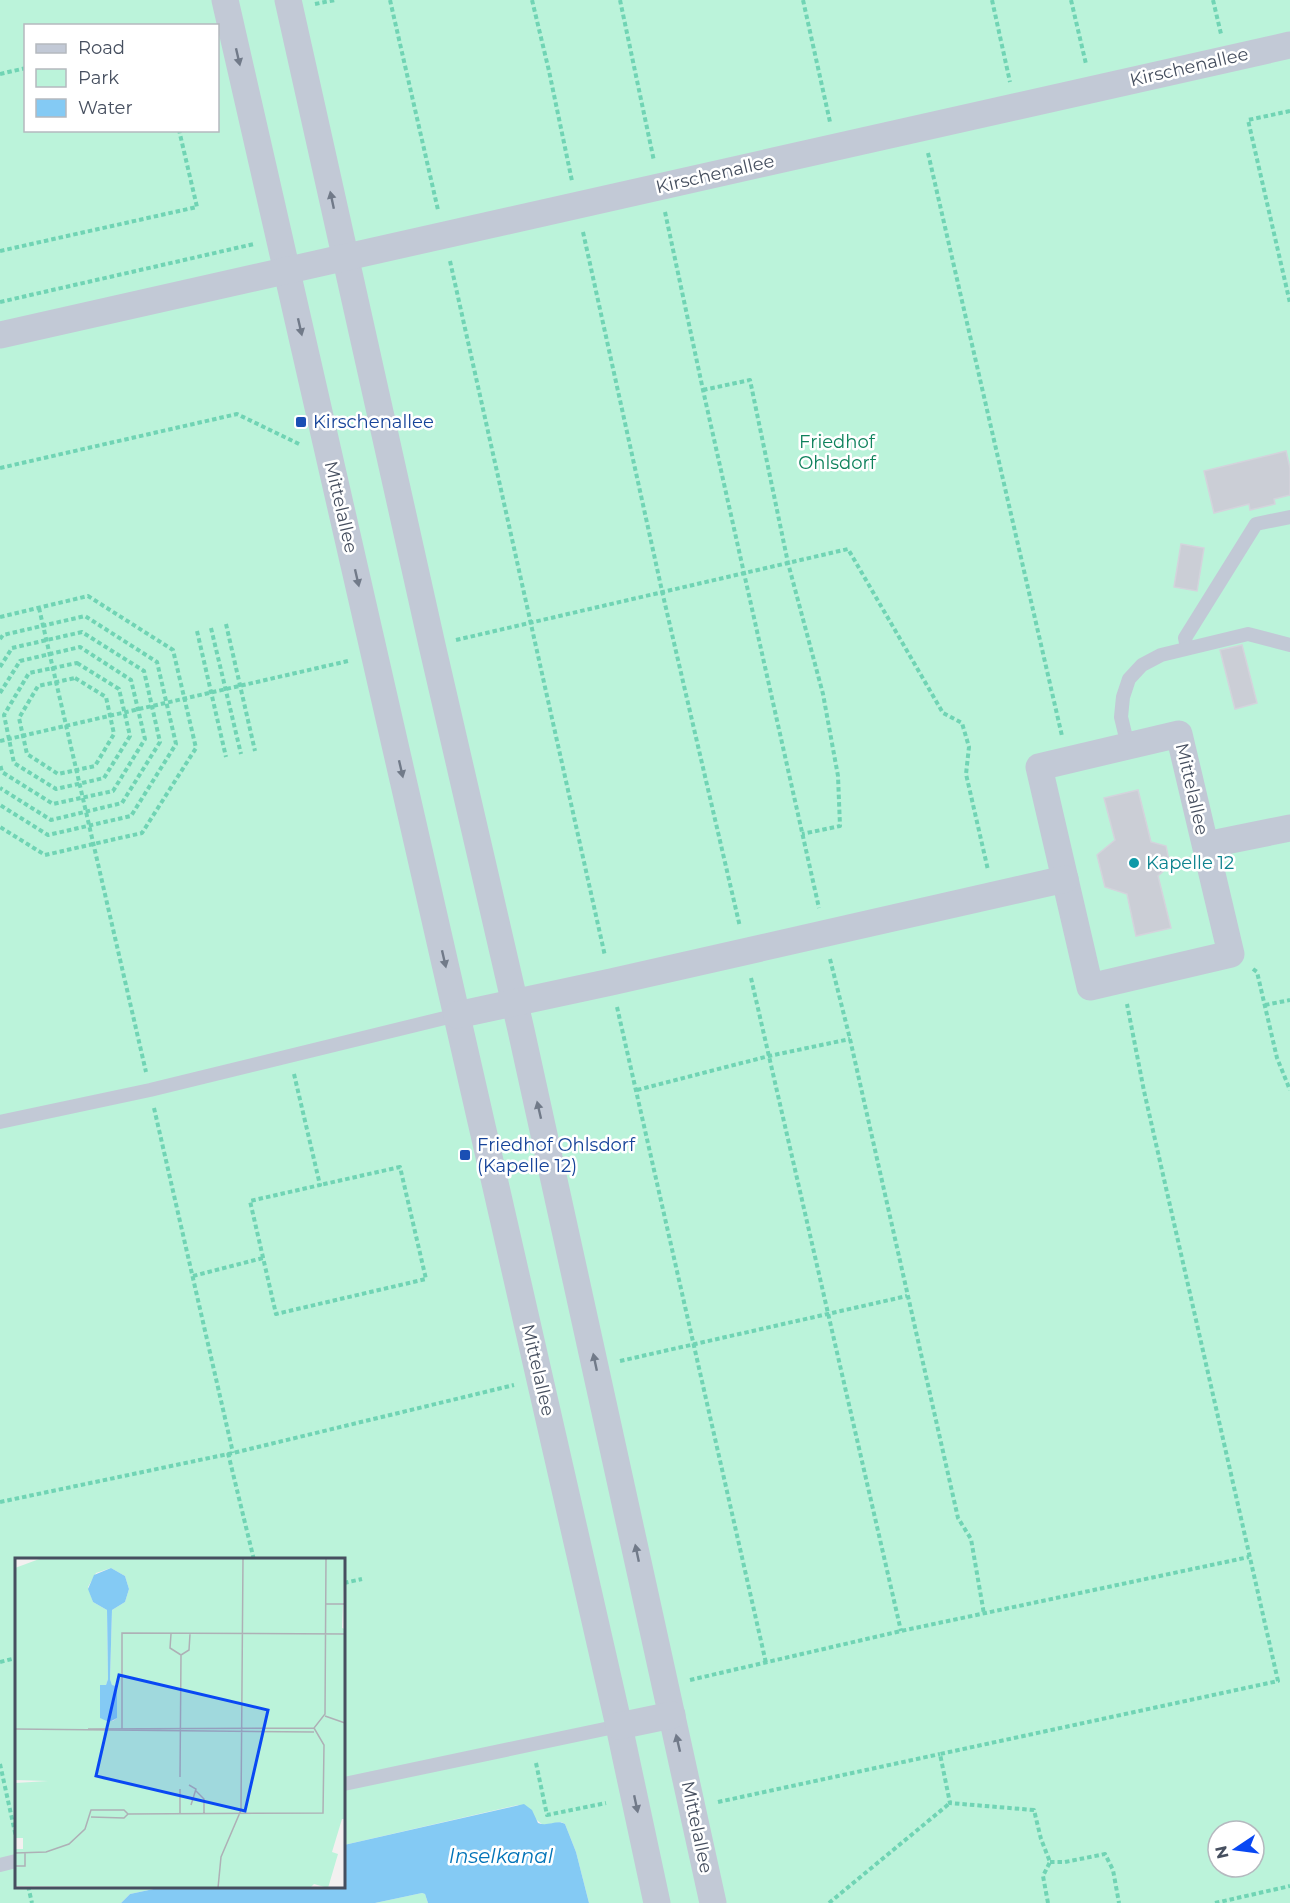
<svg xmlns="http://www.w3.org/2000/svg" width="1290" height="1903" viewBox="0 0 1290 1903" font-family="Montserrat,sans-serif">
	<style>
		.green { fill: #bbf3da; fill-rule: evenodd }
		.water { fill: #84caf4 }
		.building { fill: #cbced6; stroke: #d3d4dc; stroke-width: 1.5 }
		.lines { fill: none; stroke-linecap: round; stroke-linejoin: round }
		.path { stroke: #70d4b4; stroke-width: 4; stroke-dasharray: 4.5 3; stroke-linecap: butt }
		.service { stroke: #c2c9d6; stroke-width: 14 }
		.minor { stroke: #c2c9d6; stroke-width: 27 }
		.oneway { fill: #717a89 }
		.transit-dot { fill: #1a4fb4; stroke: #fff; stroke-width: 2 }
		.culture-dot { fill: #0f9aa8; stroke: #fff; stroke-width: 2 }
		.labels { text-anchor: middle; dominant-baseline: central; stroke-width: 5; stroke-linejoin: round; paint-order: stroke }
		.street-label { font-size: 18px; fill: #464f5f; stroke: #fff }
		.transit-label { font-size: 18px; fill: #164399; stroke: #fff; text-anchor: start }
		.park-label { font-size: 18px; fill: #0f825c; stroke: #fff }
		.culture-label { font-size: 18px; fill: #0d838f; stroke: #fff; text-anchor: start }
		.water-label { font-size: 20px; font-style: italic; fill: #0073b8; stroke: #fff }
		.inset-road { fill: none; stroke: #aeb0b6; stroke-width: 1.5 }
		.view { fill: #0948f3; fill-opacity: 0.15; stroke: #0948f3; stroke-width: 3 }
		.inset-edge { fill: none; stroke: #464f5f; stroke-width: 3 }
	</style>
	<rect width="100%" height="100%" fill="#f3f0f0"/>
	<g class="green">
		<path d="M0 0H1290V1903H589L576 1852 565 1824 561 1822 543 1825 518 1805 344 1845V1560H16V1886L163 1887 130 1894 121 1903H0ZM26 26H218V130H26ZM1218 1831H1254V1867H1218Z"/>
		<path d="M422 1893 425 1894 428 1903H375Z"/>
	</g>
	<path class="water" d="M524 1804 532 1810 538 1823C548 1827 557 1819 565 1824L576 1852 589 1903H428L425 1894 422 1893 375 1903H121L130 1894 163 1887 344 1886V1845Z"/>
	<g class="building">
		<path d="M1286 451 1290 468V495L1274 499 1275 504 1250 510 1249 504 1214 513 1204 471Z"/>
		<path d="M1181 544 1204 548 1197 591 1174 587Z"/>
		<path d="M1242 645 1257 703 1235 709 1220 650Z"/>
		<path d="M1138 790 1151 842 1166 846 1170 865 1158 876 1171 928 1136 936 1127 894 1105 887 1097 855 1115 840 1104 798Z"/>
	</g>
	<g class="lines">
		<g class="path">
			<path d="M390 0 438 210"/>
			<path d="M532 0 549 71 572 181"/>
			<path d="M620 0 654 161"/>
			<path d="M803 0 830 122"/>
			<path d="M992 0 1010 82"/>
			<path d="M1071 0 1086 64"/>
			<path d="M1213 0 1221 34"/>
			<path d="M315 4 335 0"/>
			<path d="M0 74 26 68"/>
			<path d="M1290 111 1248 120 1290 303"/>
			<path d="M928 153 1062 736"/>
			<path d="M665 212 703 390 819 908"/>
			<path d="M583 232 662 591 740 927"/>
			<path d="M0 251 197 207 179 130"/>
			<path d="M450 261 605 956"/>
			<path d="M0 302 254 244"/>
			<path d="M703 390 750 380 788 563 823 694 838 776 840 826 802 834"/>
			<path d="M0 468 237 414 299 444"/>
			<path d="M39 608 146 1072"/>
			<path d="M0 617 88 596 173 650 196 748 142 833 45 855 0 827"/>
			<path d="M226 624 255 751"/>
			<path d="M211 628 241 754"/>
			<path d="M197 631 226 757"/>
			<path d="M0 639 3 635 85 616 157 662 176 744 131 816 48 835 0 805"/>
			<path d="M456 640 848 549 943 713 962 723 969 747 966 774 988 870"/>
			<path d="M77 663 119 689 130 736 104 778 56 789 14 763 4 715 29 673Z"/>
			<path d="M0 667 12 648 82 632 144 671 160 742 122 803 51 820 0 788"/>
			<path d="M75 678 106 697 114 734 95 766 58 774 27 754 19 718 38 686Z"/>
			<path d="M0 693 20 661 80 647 131 680 145 739 113 791 53 804 2 772 0 764"/>
			<path d="M0 741 348 661"/>
			<path d="M830 959 850 1039 958 1518 971 1539 984 1614"/>
			<path d="M1253 969 1257 972 1277 1058 1290 1090"/>
			<path d="M751 978 901 1631"/>
			<path d="M1265 1005 1290 1000"/>
			<path d="M617 1007 766 1663"/>
			<path d="M294 1074 320 1185 250 1201 276 1314 426 1279 400 1167 320 1185"/>
			<path d="M637 1090 769 1056 850 1039"/>
			<path d="M154 1108 233 1453"/>
			<path d="M193 1276 263 1258"/>
			<path d="M620 1361 907 1296"/>
			<path d="M228 1453 254 1560"/>
			<path d="M0 1502 233 1453 514 1385"/>
			<path d="M344 1583 362 1579"/>
			<path d="M0 1662 16 1658"/>
			<path d="M690 1680 901 1631 1249 1557"/>
			<path d="M536 1763 547 1815 606 1803"/>
			<path d="M0 1764 16 1837"/>
			<path d="M718 1802 940 1754"/>
			<path d="M1050 1862H1065L1105 1854 1113 1870 1119 1903"/>
			<path d="M28 1886 32 1903"/>
			<path d="M829 1903 950 1803"/>
			<path d="M1048 1903 1043 1876 1050 1862 1041 1839 1034 1810 950 1803 940 1754 1278 1681 1144 1091 1127 1004"/>
			<path d="M1215 1903 1290 1886"/>
		</g>
		<g class="service">
			<path d="M1187 648 1185 638 1256 524 1290 517"/>
			<path d="M1128 746 1121 717 1123 697 1129 679 1142 665 1161 655 1248 634 1290 645"/>
			<path d="M0 1122 150 1090 457 1015"/>
			<path d="M344 1784 619 1726"/>
			<path d="M0 1865 16 1861"/>
		</g>
		<g class="minor">
			<path d="M225 0 619 1726 657 1903"/>
			<path d="M288 0 432 645 521 1030 713 1903"/>
			<path d="M0 335 1290 45"/>
			<path d="M1179 734 1231 954 1090 987 1039 767Z"/>
			<path d="M1206 845 1290 828"/>
			<path d="M457 1015 611 982 1065 879"/>
			<path d="M619 1726 672 1715"/>
		</g>
	</g>
	<defs><path id="oneway-solid" d="M-6-.8H1V-3.2L6.5 0L1 3.2V.8H-6Z" transform="scale(1.5)"/></defs>
	<g class="oneway">
		<use href="#oneway-solid" transform="translate(238 57) rotate(77)"/>
		<use href="#oneway-solid" transform="translate(332 200) rotate(-102)"/>
		<use href="#oneway-solid" transform="translate(300 327) rotate(77)"/>
		<use href="#oneway-solid" transform="translate(357 578) rotate(77)"/>
		<use href="#oneway-solid" transform="translate(401 769) rotate(77)"/>
		<use href="#oneway-solid" transform="translate(444 959) rotate(77)"/>
		<use href="#oneway-solid" transform="translate(539 1110) rotate(-103)"/>
		<use href="#oneway-solid" transform="translate(595 1362) rotate(-102)"/>
		<use href="#oneway-solid" transform="translate(637 1553) rotate(-102)"/>
		<use href="#oneway-solid" transform="translate(678 1743) rotate(-103)"/>
		<use href="#oneway-solid" transform="translate(636 1804) rotate(78)"/>
	</g>
	<g class="transit-dot">
		<rect x="295" y="416" width="12" height="12" rx="3"/>
		<rect x="459" y="1149" width="12" height="12" rx="3"/>
	</g>
	<circle class="culture-dot" cx="1134" cy="863" r="6"/>
	<g class="labels">
		<g class="street-label">
			<text transform="translate(1189 67) rotate(-13)">Kirschenallee</text>
			<text transform="translate(715 174) rotate(-13)">Kirschenallee</text>
			<text transform="translate(341 507) rotate(77)">Mittelallee</text>
			<text transform="translate(1192 789) rotate(77)">Mittelallee</text>
			<text transform="translate(538 1370) rotate(77)">Mittelallee</text>
			<text transform="translate(697 1827) rotate(78)">Mittelallee</text>
		</g>
		<g class="transit-label">
			<text x="313" y="422">Kirschenallee</text>
			<text x="477" y="1145">Friedhof Ohlsdorf<tspan x="477" dy="21">(Kapelle 12)</tspan></text>
		</g>
		<g class="park-label">
			<text x="837" y="442">Friedhof<tspan x="837" dy="21">Ohlsdorf</tspan></text>
		</g>
		<g class="culture-label">
			<text x="1146" y="863">Kapelle 12</text>
		</g>
		<g class="water-label">
			<text x="501" y="1856">Inselkanal</text>
		</g>
	</g>
	<g transform="translate(15 1558)">
		<rect width="330" height="330" fill="#f3f0f0"/>
		<path d="M27 0H330L327 70 330 71V261H327L317 294 323 296 313 330 299 326 295 330 0 328V291H8V280H0V225L33 223 0 222V10ZM96 10 110 18 114 31 110 44 97 52 95 121 97 127 102 128V160L98 163 85 160V127H91L93 121 92 52 78 44 73 29 81 15Z" fill="#bbf3da" fill-rule="evenodd"/>
		<path d="M96 10 110 18 114 31 110 44 97 52 95 121 97 127 102 128V160L94 164 85 160V127H91L93 121 92 52 78 44 73 31 79 17Z" fill="#84caf4"/>
		<path class="inset-road" d="M311 46H330M156 76 155 90 166 97 174 92 175 76M310 158 330 165M0 171 299 174M73 171 299 170M107 173V75L330 76M165 219 166 97M174 227 181 231 176 247M181 233 189 241V256M165 256V231M76 259 109 260 113 256M0 295 31 294 54 286 70 271 76 252H109L113 256 308 255 309 187 299 170 310 156 311 0M0 308H10V295M203 330 206 299 226 252 228 0"/>
		<path class="view" d="M104 117 253 152 230 253 81 218Z"/>
		<rect width="330" height="330" class="inset-edge"/>
	</g>
	<rect x="24" y="24" width="195" height="108" fill="#ffffff" stroke="#b5b9bf" stroke-width="1.5"/>
	<rect x="36" y="44" width="30" height="9" fill="#c2c9d6" stroke="#b5b9bf" stroke-width="1.5"/>
	<text x="78" y="54" font-size="18" fill="#464f5f">Road</text>
	<rect x="36" y="69" width="30" height="18" fill="#bbf3da" stroke="#b5b9bf" stroke-width="1.5"/>
	<text x="78" y="84" font-size="18" fill="#464f5f">Park</text>
	<rect x="36" y="99" width="30" height="18" fill="#84caf4" stroke="#b5b9bf" stroke-width="1.5"/>
	<text x="78" y="114" font-size="18" fill="#464f5f">Water</text>
	<g transform="translate(1236 1849) rotate(257)"><circle r="28" fill="#ffffff" stroke="#b5b9bf" stroke-width="1.5"/>
	<path d="M0-4.5L10 22L0 15L-10 22Z" fill="#0948f3"/>
	<text y="-9" font-size="16" font-weight="bold" text-anchor="middle" fill="#464f5f">N</text>
	</g>
</svg>
